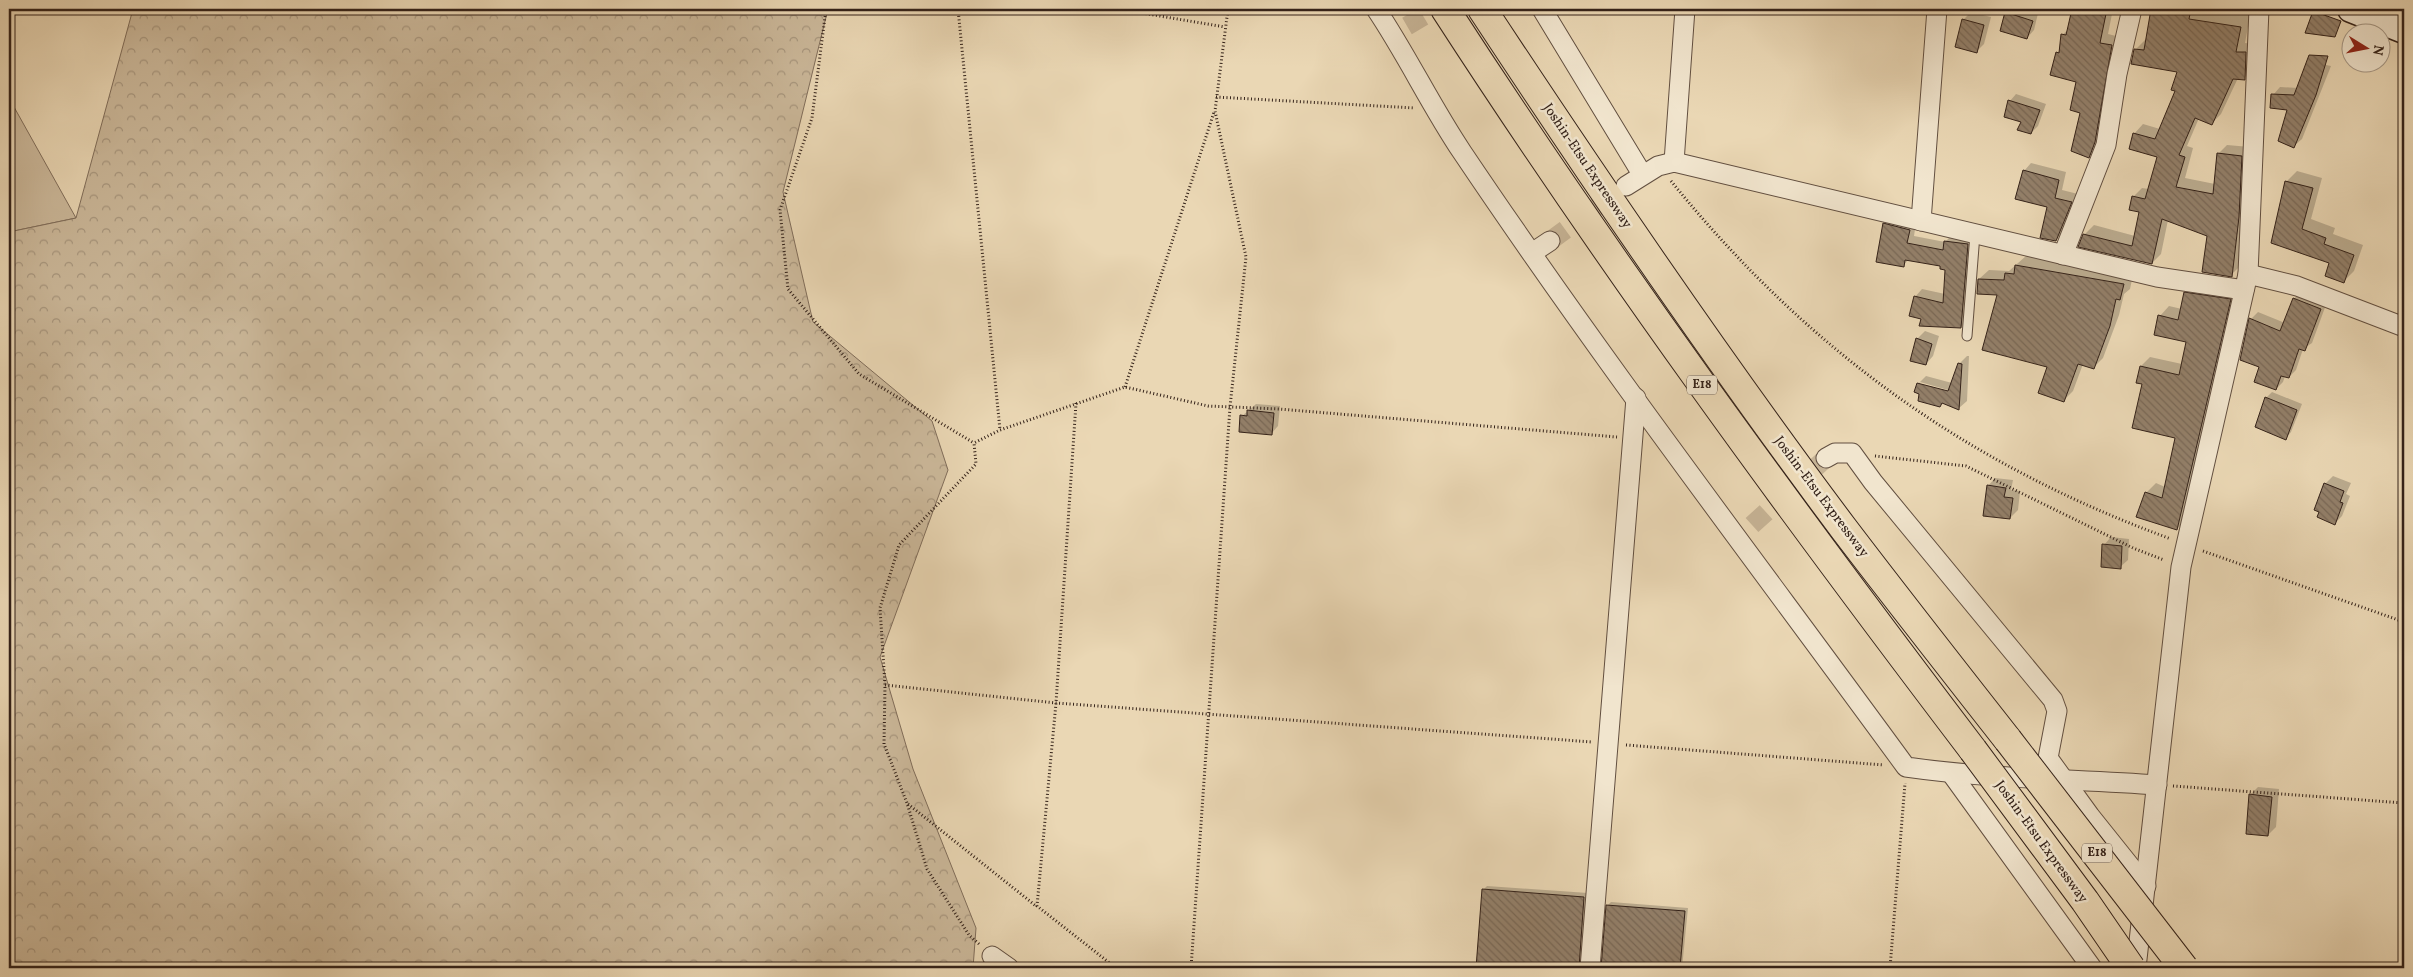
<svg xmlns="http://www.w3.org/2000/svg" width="2413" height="977" viewBox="0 0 2413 977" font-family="Vollkorn,serif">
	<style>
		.green { fill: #cbb89a; stroke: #806d5a }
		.forest { fill: url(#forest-crowns); stroke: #806d5a }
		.shadow { fill: #0003; fill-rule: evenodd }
		.building { fill: url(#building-back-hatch); stroke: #342219 }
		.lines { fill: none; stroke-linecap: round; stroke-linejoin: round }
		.street-tunnel { stroke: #c6b395; stroke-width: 19; stroke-dasharray: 19 9; stroke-linecap: butt }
		.lane-casing { stroke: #624f40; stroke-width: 11 }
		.street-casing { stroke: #624f40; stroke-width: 21 }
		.secondary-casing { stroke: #342219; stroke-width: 29 }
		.highway-casing { stroke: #342219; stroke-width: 30 }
		.path { stroke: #342219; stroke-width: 3; stroke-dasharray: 1 2.5; stroke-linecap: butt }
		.lane { stroke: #f1e5ce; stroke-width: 9 }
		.street { stroke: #f1e5ce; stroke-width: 19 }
		.secondary { stroke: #f1e5ce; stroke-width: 26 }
		.highway { stroke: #ead7b4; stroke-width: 28 }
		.highway-bridge-casing { stroke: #342219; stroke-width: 30; stroke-linecap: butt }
		.highway-bridge { stroke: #ead7b4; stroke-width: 28 }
		.labels { text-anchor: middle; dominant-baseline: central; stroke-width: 5; stroke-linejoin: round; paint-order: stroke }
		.shield { fill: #f1e5ce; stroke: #6d5c4f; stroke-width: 1 }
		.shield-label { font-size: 12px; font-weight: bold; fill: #342219 }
		.street-label { font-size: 14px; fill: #342219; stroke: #f1e5ce }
	</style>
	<defs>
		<pattern id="forest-crowns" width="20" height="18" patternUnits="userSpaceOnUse" patternTransform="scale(1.25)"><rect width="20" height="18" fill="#cbb89a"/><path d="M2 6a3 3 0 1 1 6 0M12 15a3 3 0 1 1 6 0" fill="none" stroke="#a6957d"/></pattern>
		<pattern id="building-back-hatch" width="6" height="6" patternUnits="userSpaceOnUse" patternTransform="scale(1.25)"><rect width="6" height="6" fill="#93806a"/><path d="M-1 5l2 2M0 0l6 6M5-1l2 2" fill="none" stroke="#796856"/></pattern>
	</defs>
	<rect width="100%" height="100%" fill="#ead7b4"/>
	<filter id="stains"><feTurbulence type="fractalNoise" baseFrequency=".004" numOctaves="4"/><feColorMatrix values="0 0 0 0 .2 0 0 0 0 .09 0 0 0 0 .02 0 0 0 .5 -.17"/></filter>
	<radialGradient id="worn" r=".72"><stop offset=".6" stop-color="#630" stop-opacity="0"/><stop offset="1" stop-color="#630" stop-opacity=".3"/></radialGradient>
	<path class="green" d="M9 98 76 218 9 232Z"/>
	<path class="forest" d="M133 9H828L783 192 813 322 932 421 948 470 880 657 913 769 976 928 973 968H9V232L76 218Z"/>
	<g class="shadow">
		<path d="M2010 9H2039L2034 30 2027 38 2006 13Z"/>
		<path d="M2073 9H2113L2108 34 2120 37 2097 148 2089 157 2077 81 2057 53 2060 50 2062 35 2069 29Z"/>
		<path d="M2149 9H2256V14L2249 21 2245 43 2255 44 2253 69 2244 78H2238L2221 114 2212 123 2199 118 2187 146 2193 148 2185 178 2215 184 2218 154 2227 145 2250 147 2240 266 2231 275 2208 236 2168 220 2161 254 2152 263 2084 235 2094 225 2135 236 2141 211 2133 197 2142 188 2149 189 2158 156 2134 134 2143 124 2160 129 2176 90 2178 71 2136 49 2145 40 2147 41 2153 10Z"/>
		<path d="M1971 12 1991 17 1984 44 1976 52 1963 20Z"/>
		<path d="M2312 62 2331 66 2302 139 2294 146 2289 109 2273 95 2280 87 2298 88Z"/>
		<path d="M2016 94 2046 104 2038 126 2031 133 2010 101Z"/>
		<path d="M2031 163 2066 172 2062 190 2078 194 2064 232 2056 240 2049 206 2024 171Z"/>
		<path d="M2297 171 2322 178 2311 219 2335 228 2333 234 2363 245 2354 271 2344 281 2331 262 2273 243 2287 181Z"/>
		<path d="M1892 217 1916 223 1914 236 1945 242 1953 234 1975 237 1968 320 1961 327 1915 297 1922 289 1945 294 1946 269 1942 265 1909 259 1903 266 1884 224Z"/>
		<path d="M2026 256 2133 275 2130 289 2124 294 2119 315 2103 358 2093 368 2083 364 2073 391 2063 401 2049 366 1998 294 1979 279 1989 270 2009 271Z"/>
		<path d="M2195 284 2239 290 2186 520 2177 529 2146 493 2156 483 2165 487 2176 437 2143 383 2141 366 2150 357 2182 364 2187 342 2160 316 2169 306 2182 309 2186 293Z"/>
		<path d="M2301 291 2327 302 2312 343 2303 349 2296 370 2289 377 2285 376 2283 382 2276 389 2261 366 2251 319 2258 312 2285 323 2294 299Z"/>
		<path d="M1925 331 1939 336 1933 356 1926 364 1917 339Z"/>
		<path d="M1967 356H1969L1967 401 1959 408 1943 402 1940 406 1921 394 1918 384 1926 376 1952 383 1959 364ZM1920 382 1955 392 1954 394 1919 384Z"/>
		<path d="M2272 392 2302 404 2291 432 2286 438 2266 398Z"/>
		<path d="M1256 404 1280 406 1278 426 1271 434 1242 416Z"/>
		<path d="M2333 476 2351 483 2346 494 2350 496 2342 516 2335 523 2325 484Z"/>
		<path d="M1995 478 2013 480 2011 490 2020 491 2018 510 2010 518 1988 486Z"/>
		<path d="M2111 537 2129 539 2128 560 2120 567 2104 545Z"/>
		<path d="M2258 787 2279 789 2276 827 2268 835 2250 795Z"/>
		<path d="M1487 886 1588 893 1583 968H1477L1483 890Z"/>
		<path d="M1611 902 1688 908 1682 968H1602L1608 905Z"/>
	</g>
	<g class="building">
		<path d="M2072 9H2107L2100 43 2112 45 2095 142 2089 158 2071 151 2080 113 2070 110 2076 82 2050 75 2056 52 2059 53 2061 34 2066 35Z"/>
		<path d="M2151 9H2191L2189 19 2241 27 2236 52H2246L2245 80 2233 79 2212 125 2195 118 2179 155 2185 157 2176 187 2213 194 2217 153 2242 156 2239 217 2232 277 2202 272 2207 236 2162 219 2152 264 2078 247 2083 234 2132 246 2139 212 2129 210 2132 196 2145 199 2157 157 2129 149 2133 133 2155 139 2175 91 2171 90 2177 72 2131 64 2134 49 2144 50Z"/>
		<path d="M2313 11 2341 21 2335 37 2305 33Z"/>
		<path d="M2005 12 2033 21 2027 39 2000 31Z"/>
		<path d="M1962 19 1984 25 1977 53 1955 47Z"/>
		<path d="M2309 55 2328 56 2316 95 2294 148 2278 141 2287 110 2270 108 2271 94 2294 95Z"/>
		<path d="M2008 100 2040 110 2031 134 2017 130 2021 122 2004 117Z"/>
		<path d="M2023 170 2059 180 2055 198 2072 202 2056 241 2040 238 2047 207 2015 199Z"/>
		<path d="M2285 181 2313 188 2302 229 2326 238 2324 244 2354 255 2344 283 2325 276 2329 263 2271 243Z"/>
		<path d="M1883 223 1910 230 1907 243 1943 250 1944 241 1968 244 1961 328 1919 326 1921 319 1909 316 1914 296 1943 303 1945 270 1940 269V266L1905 260 1904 267 1876 262Z"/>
		<path d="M2015 265 2124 284 2120 300 2116 299 2110 326 2094 369 2078 364 2064 402 2038 393 2047 367 1982 350 1997 295 1977 294 1978 279 2004 280 2005 273 2014 274Z"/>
		<path d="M2184 292 2231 299 2177 530 2136 517 2145 492 2162 498 2175 438 2132 428 2142 384 2136 383 2140 366 2179 375 2186 342 2154 335 2158 315 2178 320Z"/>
		<path d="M2293 298 2321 309 2305 351 2299 349 2289 378 2281 376 2276 390 2254 382 2259 367 2240 360 2249 318 2280 331Z"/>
		<path d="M1916 338 1932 344 1926 365 1910 361Z"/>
		<path d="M1958 363 1962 364 1959 410 1942 403 1940 407 1918 401 1919 394 1914 392 1917 383 1948 391Z"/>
		<path d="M2265 397 2297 410 2286 440 2255 427Z"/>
		<path d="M1247 410 1274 413 1272 435 1239 432 1240 415 1247 416Z"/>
		<path d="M2324 483 2344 491 2340 502 2343 503 2335 525 2317 517 2319 512 2314 510Z"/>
		<path d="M1987 485 2006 488 2004 497 2013 498 2010 519 1983 516Z"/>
		<path d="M2102 544 2122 546 2121 569 2101 567Z"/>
		<path d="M2249 794 2272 797 2268 836 2246 834Z"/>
		<path d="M1482 889 1584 897 1579 968H1476Z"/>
		<path d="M1606 905 1685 911 1680 968H1601Z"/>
	</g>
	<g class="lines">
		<g class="street-tunnel">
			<path d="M1407 26 1436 9"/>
			<path d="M1550 241 1617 192"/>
			<path d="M1752 525 1826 458"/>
		</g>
		<g class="lane-casing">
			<path id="lane" d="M1967 336 1975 234"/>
		</g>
		<g class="street-casing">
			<g id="street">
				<path d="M1376 9C1407 55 1431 106 1462 152 1603 362 1757 563 1906 767 1989 779 2074 779 2157 785"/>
				<path d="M1542 9 1642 174"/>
				<path d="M1674 162 1685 9"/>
				<path d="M1626 186 1658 166 1674 162 2157 277 2244 290"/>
				<path d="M1921 221 1937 9"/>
				<path d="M1532 253 1550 241"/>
				<path d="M2063 255 2106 145 2117 74 2132 9"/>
				<path d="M2248 274 2297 286 2404 327"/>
				<path d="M1826 458 1835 453H1852L1873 482 2053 700 2057 711 2048 758 2090 816 2146 886"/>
				<path d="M1951 773 2092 968"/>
				<path d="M992 956 1009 968"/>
				<path d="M1590 968 1636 398"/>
				<path d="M2136 968 2181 567 2248 274 2259 9"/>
			</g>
		</g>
		<g class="secondary-casing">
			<path id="secondary" d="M2351 9 2404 30"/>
		</g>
		<g class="highway-casing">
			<g id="highway">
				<path d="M1445 9C1610 264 1789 508 1973 750"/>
				<path d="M1482 9C1598 185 1717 360 1844 529 1898 600 1953 670 2008 740"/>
			</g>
		</g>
		<g class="path">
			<path d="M826 9 812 118 780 210 788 289 859 374 974 443"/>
			<path d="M958 9 1000 430"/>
			<path d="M1118 9 1225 27"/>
			<path d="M1216 97 1415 108"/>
			<path d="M1671 181C1808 350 1966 464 2171 539"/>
			<path d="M1125 387 1214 112"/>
			<path d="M1076 403 1056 703 1037 906 1116 968"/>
			<path d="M1875 456 1966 466 2133 548 2164 560"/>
			<path d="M2203 551 2404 622"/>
			<path d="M885 685 1056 703 1592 742"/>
			<path d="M1626 745 1884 765"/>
			<path d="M2173 786 2404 803"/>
			<path d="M908 804 1036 906"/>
			<path d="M979 944 969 935 927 869 907 803 884 744 885 685 880 608 899 545 976 464 974 443 1000 430 1125 387 1208 406 1279 409 1617 437"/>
			<path d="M1191 968 1230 407 1246 257 1215 111 1228 9"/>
			<path d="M1890 968 1905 783"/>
		</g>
		<use href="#lane" class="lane"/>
		<use href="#street" class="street"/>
		<use href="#secondary" class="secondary"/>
		<use href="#highway" class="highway"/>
		<g class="highway-bridge-casing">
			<g id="highway-bridge">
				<path d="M2008 740 2184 968"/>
				<path d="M1973 750 2085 901 2131 968"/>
			</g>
		</g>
		<use href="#highway-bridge" class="highway-bridge"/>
	</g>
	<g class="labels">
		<g class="shield">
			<rect x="1687" y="375.5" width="30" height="19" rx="4"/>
			<rect x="2082" y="843.5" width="30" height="19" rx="4"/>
		</g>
		<g class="shield-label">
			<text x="1702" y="385">E18</text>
			<text x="2097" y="853">E18</text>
		</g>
		<g class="street-label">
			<text transform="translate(1587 166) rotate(56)">Joshin-Etsu Expressway</text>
			<text transform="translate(1821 497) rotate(53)">Joshin-Etsu Expressway</text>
			<text transform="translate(2041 842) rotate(54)">Joshin-Etsu Expressway</text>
		</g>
	</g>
	<rect width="2413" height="977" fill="none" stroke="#ead7b4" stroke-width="30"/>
	<rect x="10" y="10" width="2393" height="957" fill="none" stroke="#342219" stroke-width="2.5"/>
	<rect x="15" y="15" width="2383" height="947" fill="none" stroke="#342219"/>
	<g transform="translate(2366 48) rotate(100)"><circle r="24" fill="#f1e5ce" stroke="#a59786"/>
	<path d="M0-4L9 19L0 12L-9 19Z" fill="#8f2418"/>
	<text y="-8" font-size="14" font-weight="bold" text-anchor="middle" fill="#342219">N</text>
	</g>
	<rect width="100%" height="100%" filter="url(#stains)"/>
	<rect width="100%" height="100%" fill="url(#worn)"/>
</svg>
